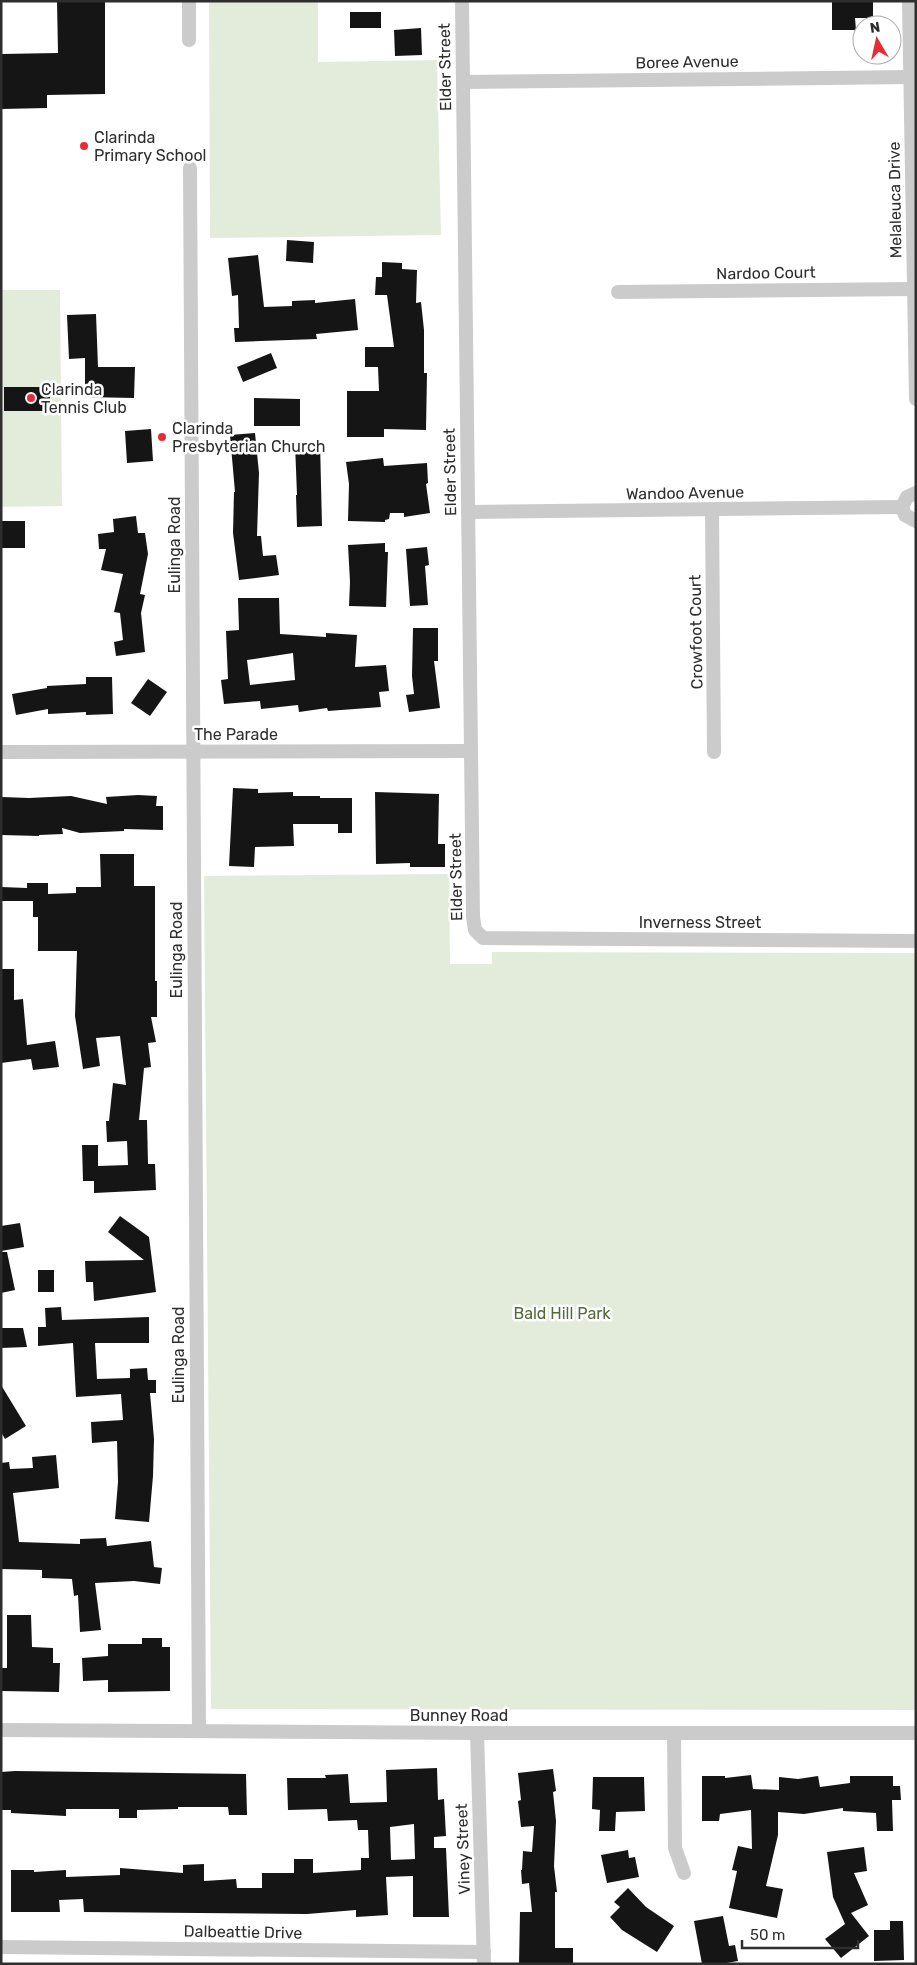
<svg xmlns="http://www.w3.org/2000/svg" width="917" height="1965" viewBox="0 0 917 1965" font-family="Rubik,sans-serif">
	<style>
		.green { fill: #e3ecdb }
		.building { fill: #151515; fill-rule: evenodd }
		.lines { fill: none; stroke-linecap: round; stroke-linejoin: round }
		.minor { stroke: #cbcbcb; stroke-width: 14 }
		.poi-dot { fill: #e82c36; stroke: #fff; stroke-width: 2 }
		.labels { text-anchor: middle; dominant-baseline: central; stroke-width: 5; stroke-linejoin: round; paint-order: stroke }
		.street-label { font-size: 16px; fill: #2e2e2e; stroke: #fff }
		.poi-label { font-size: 16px; fill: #2e2e2e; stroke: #fff; text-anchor: start }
		.park-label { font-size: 16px; fill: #506a3a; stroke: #fff }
	</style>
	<rect width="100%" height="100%" fill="#fff"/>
	<g class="green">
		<path d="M209 1H318V62L437 60 441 235 210 238Z"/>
		<path d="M862 32V55H891L887 59H861Z"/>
		<path d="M1 290H60L62 506 1 507Z"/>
		<path d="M449 874 450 964H492V952L916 953V1710L211 1709 204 876Z"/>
	</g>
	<g class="building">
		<path d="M57 1H105V94L47 95V108L1 109V54L58 53Z"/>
		<path d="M832 1H873V18H855L856 30H832Z"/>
		<rect x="350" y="12" width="31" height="16"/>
		<path d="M421 28 422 55 395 56 394 30Z"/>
		<path d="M287 240 314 242 313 263 286 261Z"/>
		<path d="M258 255 264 307 292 306V301L315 300V303L355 299 358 330 316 334 317 339 235 342 234 328H239L238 295 232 296 228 258Z"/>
		<path d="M382 262 402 263V269L417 270 416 303 421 302 424 330V373H427L426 430 384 429V437H347V391H379L378 367H365V347H394L387 295H375L376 277H382Z"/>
		<path d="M96 314 98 367H135L134 398 85 397V358L69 359 67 315Z"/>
		<path d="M271 353 277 368 243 382 237 367Z"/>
		<rect x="4" y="387" width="46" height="24"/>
		<path d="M254 398 300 399V426H254Z"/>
		<path d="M151 429 153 461 127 463 125 431Z"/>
		<path d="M255 433 259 473 257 536H261L263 556 276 555 279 575 239 580 233 533 234 492H235L230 435Z"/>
		<path d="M320 442 322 526 297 527 296 495H297L295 444Z"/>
		<path d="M383 458 384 466 427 463 428 483 426 484 430 513 404 517V513H390L389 519 385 520V522L348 521 349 484 346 462Z"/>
		<path d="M136 516 138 533H145L148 554 140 594 145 595 141 613 145 652 116 656 114 642 123 640 120 613 114 612 123 574 101 570 106 549H99L98 534 114 532 113 519Z"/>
		<rect x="1" y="521" width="24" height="27"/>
		<path d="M385 543V552H388L386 607 349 606 350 582 348 545Z"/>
		<path d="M427 547 429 565 425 566 428 605 410 606 406 549Z"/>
		<path d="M238 598H279L280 634 326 637V633L357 635 355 667 386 665 389 691 379 692 381 707 328 711 327 708 299 712 298 705 261 709 260 701 224 704 221 680 228 679 226 631 239 630ZM293 653 295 680 250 685 247 660Z"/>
		<path d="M413 628H438V661H434L440 708 409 712 406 695 414 694 412 676Z"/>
		<path d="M86 677H112L113 714 86 715V712L48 714V709L16 715 12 694 47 688V686L86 684Z"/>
		<path d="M148 679 167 692 150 716 131 703Z"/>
		<path d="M233 788 258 789V793L293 792V796H320V798H352V833H338V824H293L294 846 255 847 254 867 229 866Z"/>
		<path d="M375 792 439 794 438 844H445V867H410V863L376 864Z"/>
		<path d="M138 795 157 796 156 806H163V830L124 829V831L80 833 62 828 63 834 39 835V836L1 835 2 797 29 798 71 796 107 804 106 797Z"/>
		<path d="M100 854H134V886H155V981H157V1017H151L156 1042 148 1043 151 1067 144 1068 139 1120H147L148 1164H155L156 1190 94 1193V1181H83L82 1145H98V1166L128 1165 127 1141 107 1142 106 1121H109L113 1083 126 1085 120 1036 96 1038 100 1066 83 1069 75 1016 77 951H38V917H33V901H1V887L27 888V883H48V894L76 893V887H101Z"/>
		<path d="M1 969H14V1000L23 999 27 1045 55 1041 59 1067 33 1070 31 1059 1 1063Z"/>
		<path d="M120 1216 149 1237 156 1292 94 1301 93 1282H86L85 1261 144 1260 108 1232Z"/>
		<path d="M20 1223 24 1247 1 1251V1226Z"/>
		<path d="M1 1252H7L15 1290 1 1293Z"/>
		<rect x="38" y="1270" width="16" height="22"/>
		<path d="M61 1307 62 1320 149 1317V1343H95L97 1379 130 1378V1369L147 1368 148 1380H156V1393H150L154 1439 153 1476 149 1522 115 1519 118 1482 117 1441 92 1443 91 1422 123 1420 121 1394 76 1397 73 1343 38 1346V1327H46L45 1308Z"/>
		<path d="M1 1328H23L27 1347 1 1348Z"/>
		<path d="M1 1385 26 1426 5 1439 1 1432Z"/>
		<path d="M56 1455 59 1488 13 1493 19 1542 80 1544V1539L106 1538 107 1546 151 1541 154 1567 162 1568 160 1584 134 1581 95 1583 101 1630 80 1632 78 1595 74 1596 72 1579 42 1578V1570L1 1569V1463L9 1462 10 1469 33 1468 32 1457Z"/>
		<path d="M7 1615H31L32 1647 53 1648V1663H60L59 1692 1 1691V1668H7Z"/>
		<path d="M142 1638H162V1647H170V1691L108 1692V1680L83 1681 82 1658 108 1656V1644H142Z"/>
		<path d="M437 1768 438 1800 444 1799 446 1836 434 1837V1848H446L449 1917H413V1876L386 1877 388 1915 356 1917V1910L307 1914 84 1912 83 1899 59 1900 60 1912H11V1870H34V1872L66 1870V1877L120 1875V1868L183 1873V1865L204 1864V1881L236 1879 237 1888H262V1873H294V1859H313V1873L361 1870V1858H369L368 1830H358L357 1820 328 1821 327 1809 288 1810 287 1778H326L325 1775 348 1774 350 1803 387 1802 386 1770ZM414 1824 415 1859 391 1860 390 1827Z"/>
		<path d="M553 1769 556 1791 553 1792 556 1821 554 1866 557 1892H555V1948H573V1964H519L520 1912H532L529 1883 522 1884 521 1870H522L523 1851 532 1852 534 1826 521 1827 518 1801 521 1800 518 1773Z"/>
		<path d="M15 1771 246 1774 247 1815H229L228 1807H178V1809L137 1810V1818H119V1809H66V1816L11 1813V1810H1V1772Z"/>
		<path d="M751 1775 753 1789 779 1790V1777L798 1779 818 1776 820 1787 850 1783V1776H893V1786H900L901 1800H892L893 1831H877L876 1813 843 1811V1808L804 1814 778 1812V1835L766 1886 783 1889 777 1918 729 1908 737 1871 732 1870 738 1846 752 1849 751 1810 720 1814 719 1821H702V1776H725V1778Z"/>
		<path d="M593 1777H644L645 1811 616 1812 615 1831H599L600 1810 592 1809Z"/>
		<path d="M864 1847 867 1871 854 1873 868 1905 851 1913 869 1936 841 1958 825 1939 845 1924 833 1897 827 1852Z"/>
		<path d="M628 1850 629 1858 635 1857 639 1877 607 1883 601 1855Z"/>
		<path d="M628 1888 646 1907 674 1926 657 1952 622 1930 610 1917 620 1907 614 1902Z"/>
		<path d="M723 1916 729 1946 735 1945 738 1961 721 1964H702L694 1921Z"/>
		<path d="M890 1921H903L904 1960 874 1961V1930H890Z"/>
	</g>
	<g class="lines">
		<g class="minor">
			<path d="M189 1V40"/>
			<path d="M462 1 473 917 475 930 483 938 916 941"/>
			<path d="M909 1 916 399"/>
			<path d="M463 82 911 77"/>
			<path d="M190 168 199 1731"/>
			<path d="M618 292 914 289"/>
			<path d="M916 493 907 497 902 507 905 515 916 521"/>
			<path d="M712 510 714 752"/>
			<path d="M468 512 902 507"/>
			<path d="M1 752 471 751"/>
			<path d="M1 1730 477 1733H916"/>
			<path d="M477 1733 484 1964"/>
			<path d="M674 1733 675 1848 684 1873"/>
			<path d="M1 1947 484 1952"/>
		</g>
	</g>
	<g class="poi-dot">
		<circle cx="84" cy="146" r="5"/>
		<circle cx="31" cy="398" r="5"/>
		<circle cx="162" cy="437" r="5"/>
	</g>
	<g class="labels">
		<g class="street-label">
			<text transform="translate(687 62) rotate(-1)">Boree Avenue</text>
			<text transform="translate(445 67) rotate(-91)">Elder Street</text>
			<text transform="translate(895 200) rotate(-91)">Melaleuca Drive</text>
			<text transform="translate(766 273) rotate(-1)">Nardoo Court</text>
			<text transform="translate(450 472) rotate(-91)">Elder Street</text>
			<text transform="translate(685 493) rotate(-1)">Wandoo Avenue</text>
			<text transform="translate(174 545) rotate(-90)">Eulinga Road</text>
			<text transform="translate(696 632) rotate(-91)">Crowfoot Court</text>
			<text x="236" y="734">The Parade</text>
			<text transform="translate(456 877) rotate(-91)">Elder Street</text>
			<text x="700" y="922">Inverness Street</text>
			<text transform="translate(176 950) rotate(-90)">Eulinga Road</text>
			<text transform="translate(178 1355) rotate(-90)">Eulinga Road</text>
			<text x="459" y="1715">Bunney Road</text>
			<text transform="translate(463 1849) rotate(-92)">Viney Street</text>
			<text transform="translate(243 1932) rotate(1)">Dalbeattie Drive</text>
		</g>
		<g class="poi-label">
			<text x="94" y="137">Clarinda<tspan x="94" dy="18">Primary School</tspan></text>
			<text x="41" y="389">Clarinda<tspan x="41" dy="18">Tennis Club</tspan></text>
			<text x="172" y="428">Clarinda<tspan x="172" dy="18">Presbyterian Church</tspan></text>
		</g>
		<g class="park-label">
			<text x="562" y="1313">Bald Hill Park</text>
		</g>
	</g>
	<rect width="917" height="1965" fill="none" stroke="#2e2e2e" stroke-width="5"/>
	<g transform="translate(877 40) rotate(351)"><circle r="24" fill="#ffffff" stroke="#ababab"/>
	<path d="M0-4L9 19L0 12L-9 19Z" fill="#e82c36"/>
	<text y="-8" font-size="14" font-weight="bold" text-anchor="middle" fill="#2e2e2e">N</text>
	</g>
	<path d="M742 1940v8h116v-8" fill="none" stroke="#2e2e2e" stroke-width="2.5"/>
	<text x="750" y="1940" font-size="15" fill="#2e2e2e" stroke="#ffffff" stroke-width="4" paint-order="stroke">50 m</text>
</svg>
